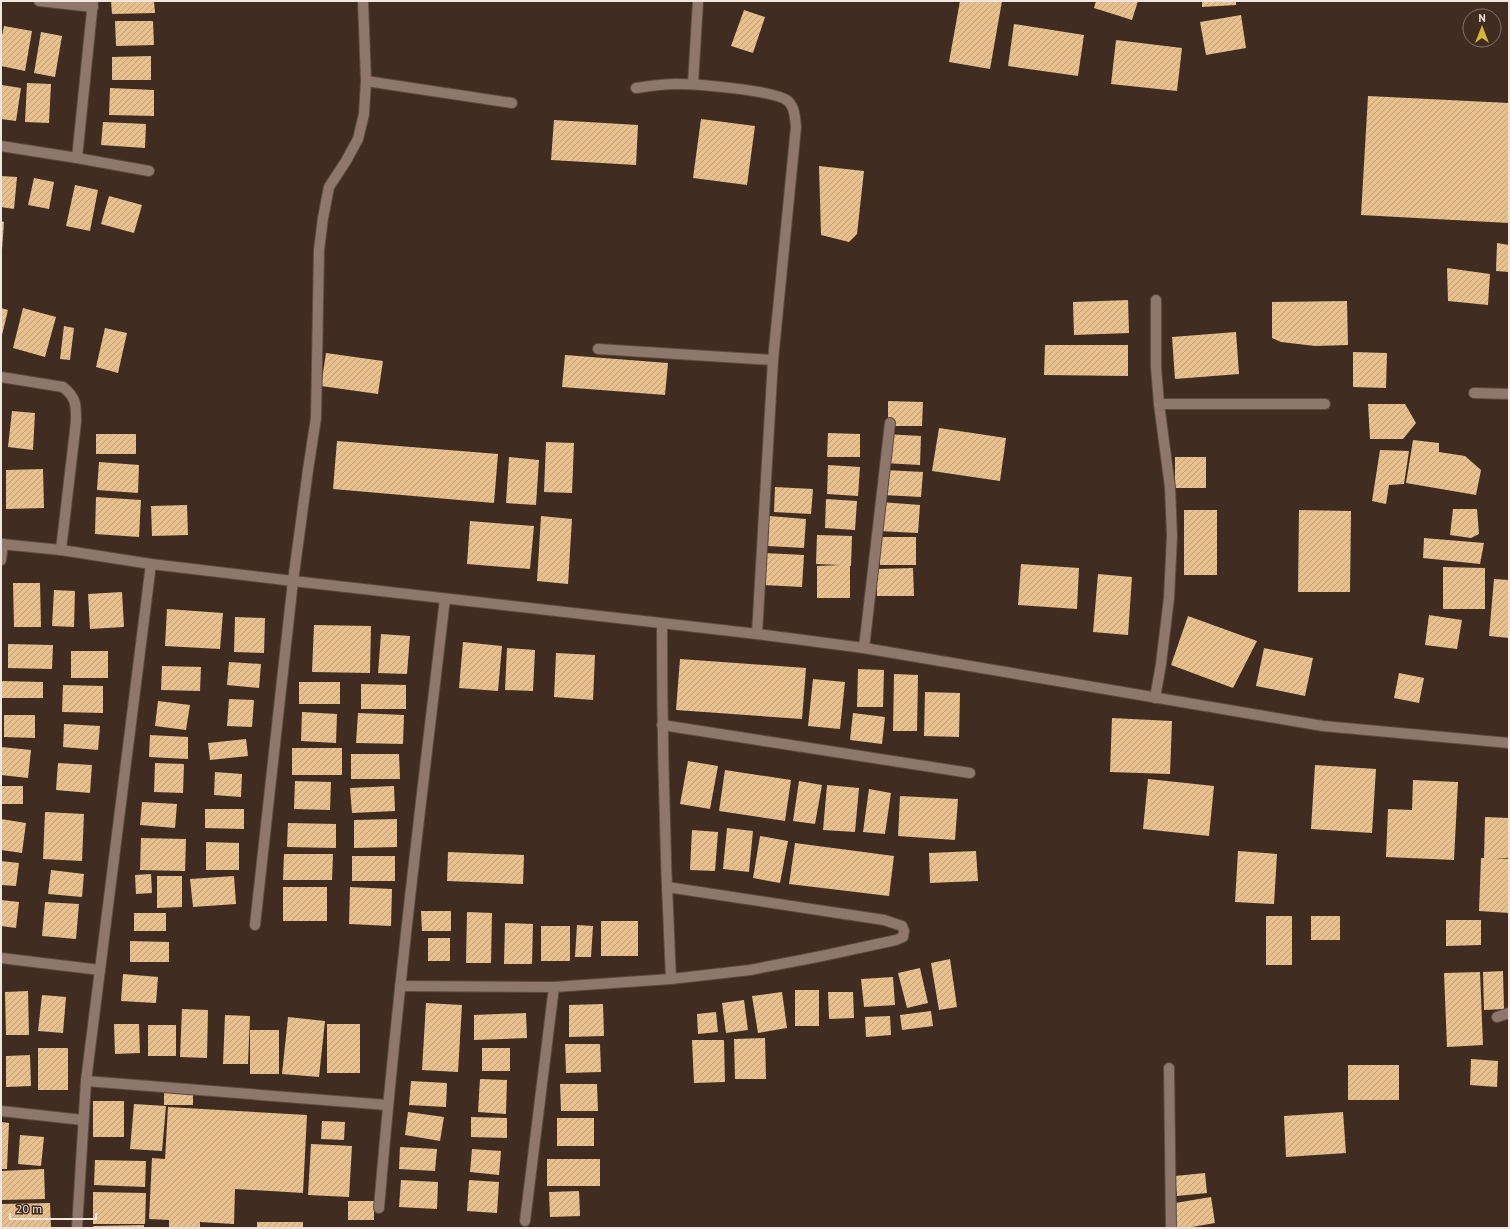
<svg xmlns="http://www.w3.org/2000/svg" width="1510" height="1229" viewBox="0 0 1510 1229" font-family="'PT Sans',sans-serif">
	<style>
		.building { fill: url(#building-hatch) }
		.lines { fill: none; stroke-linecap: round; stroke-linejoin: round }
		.lane-casing { stroke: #5b4a40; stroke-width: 12 }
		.street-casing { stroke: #5b4a40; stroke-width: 12 }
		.lane { stroke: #8f786b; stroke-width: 10 }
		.street { stroke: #8f786b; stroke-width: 10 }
	</style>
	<defs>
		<pattern id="building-hatch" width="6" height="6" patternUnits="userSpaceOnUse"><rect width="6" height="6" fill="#e7c08d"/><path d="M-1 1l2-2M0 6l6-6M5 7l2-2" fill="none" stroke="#c0a17a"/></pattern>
	</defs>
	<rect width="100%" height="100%" fill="#402c21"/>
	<g class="building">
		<path d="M111 1H154L155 13 112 14Z"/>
		<path d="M960 1H1002L990 69 949 62Z"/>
		<path d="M1096 1H1138L1132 20 1094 8Z"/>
		<path d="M1202 1H1236V5L1202 7Z"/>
		<path d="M744 10 765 17 753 53 731 46Z"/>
		<path d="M1241 15 1246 48 1206 55 1200 22Z"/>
		<path d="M115 21H153L154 45 116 46Z"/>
		<path d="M1014 24 1084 35 1078 76 1008 66Z"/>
		<path d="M4 26 32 31 25 71 1 66V40Z"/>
		<path d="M41 32 62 36 55 77 34 73Z"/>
		<path d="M1116 40 1182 48 1177 91 1111 84Z"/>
		<path d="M151 56V80H112V57Z"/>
		<path d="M27 83 51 84 49 123 25 122Z"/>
		<path d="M2 85 21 88 16 121 1 119Z"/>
		<path d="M110 88 154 90V116L109 115Z"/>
		<path d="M1368 96 1509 103V223L1361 215Z"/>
		<path d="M701 119 755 126 747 185 693 178Z"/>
		<path d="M554 120 638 125 636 165 551 160Z"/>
		<path d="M103 122 146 124 145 148 101 145Z"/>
		<path d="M819 166 864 171 857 234 849 242 821 235Z"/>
		<path d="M1 176 17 177 14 209 1 207Z"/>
		<path d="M34 178 54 182 49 209 28 205Z"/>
		<path d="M75 185 98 190 90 231 66 226Z"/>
		<path d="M109 196 142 205 134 233 101 224Z"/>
		<path d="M1 221 4 222 2 250H1Z"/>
		<path d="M1497 243 1509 245V272L1496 271Z"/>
		<path d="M1447 268 1490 274 1488 305 1448 301Z"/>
		<path d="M1128 300 1129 333 1074 335 1073 302Z"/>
		<path d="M1347 301 1348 345 1315 346 1281 342 1272 338V302Z"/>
		<path d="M1 308 8 310 2 335H1Z"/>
		<path d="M23 308 56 317 45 357 13 348Z"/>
		<path d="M64 326 74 328 70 360 60 359Z"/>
		<path d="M105 328 127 333 118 373 96 367Z"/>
		<path d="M1236 332 1239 374 1175 379 1172 337Z"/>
		<path d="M1045 345H1128V376L1044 375Z"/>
		<path d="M1353 352 1387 353 1386 388 1353 387Z"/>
		<path d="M326 353 383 361 378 394 321 386Z"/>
		<path d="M565 355 668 363 665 395 562 387Z"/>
		<path d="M888 401 923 402 922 426H888Z"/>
		<path d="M1368 404H1405L1416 423 1403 439H1370Z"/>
		<path d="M12 411 35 413 33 450 8 447Z"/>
		<path d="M939 428 1006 438 1000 481 932 471Z"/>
		<path d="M828 433 860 434V457H827Z"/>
		<rect x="96" y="434" width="40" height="20"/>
		<path d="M885 434 921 436 920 465 883 463Z"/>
		<path d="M1413 440 1439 443V452L1465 456 1481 470 1476 495 1406 483Z"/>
		<path d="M337 441 498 454 494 503 333 489Z"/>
		<path d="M546 442 574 443 572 493 544 492Z"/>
		<path d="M1380 450 1409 451 1404 484 1389 485 1386 504 1372 501Z"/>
		<path d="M509 457 539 460 536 505 506 503Z"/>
		<rect x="1175" y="457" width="31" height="31"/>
		<path d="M99 462 139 465 138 493 97 490Z"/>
		<path d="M828 465 860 467 858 496 827 494Z"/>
		<path d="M43 469 44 508 6 509V470Z"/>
		<path d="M885 470 923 472 921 497 883 495Z"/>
		<path d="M775 487 813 489 811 514 774 512Z"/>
		<path d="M96 497 141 500 139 537 95 534Z"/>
		<path d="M826 499 857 501 855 530 825 528Z"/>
		<path d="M881 502 920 505 918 533 879 531Z"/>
		<path d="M187 505 188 535 152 536 151 506Z"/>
		<path d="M1453 509H1477L1479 534 1471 538 1450 535Z"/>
		<rect x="1184" y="510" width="33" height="65"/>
		<path d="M1299 510 1351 511 1350 592H1298Z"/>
		<path d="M541 516 572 519 568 584 537 581Z"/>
		<path d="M769 516 806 519 804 548 768 546Z"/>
		<path d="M470 521 534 526 530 569 467 564Z"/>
		<path d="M817 535 852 536 851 566H850V598H817V566L841 565 816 564Z"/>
		<rect x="880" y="537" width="36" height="28"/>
		<path d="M1424 538 1484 543 1480 564 1423 558Z"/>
		<path d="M764 553 804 555 802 587 763 585Z"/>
		<path d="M1021 564 1079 568 1077 609 1018 605Z"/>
		<path d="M1443 567 1485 568V609H1443Z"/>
		<path d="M913 568 914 596H877V569Z"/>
		<path d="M1098 574 1132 577 1128 635 1093 632Z"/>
		<path d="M1494 579 1509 580V638L1489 636Z"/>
		<path d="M13 583H40L41 627H14Z"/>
		<path d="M54 590 75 591 74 627 52 626Z"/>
		<path d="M122 592 124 627 90 629 88 594Z"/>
		<path d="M167 609 223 613 220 649 165 646Z"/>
		<path d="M1429 615 1462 620 1457 649 1425 645Z"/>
		<path d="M1188 616 1257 641 1233 688 1171 665Z"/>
		<path d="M235 617 265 618 264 653 234 652Z"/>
		<path d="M314 625 371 626 370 673 312 672Z"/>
		<path d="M381 634 410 636 407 674 378 673Z"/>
		<path d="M463 642 502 646 498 691 459 688Z"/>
		<path d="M8 644 53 645 52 669 8 668Z"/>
		<path d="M507 648 535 650 533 691 505 690Z"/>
		<path d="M1264 648 1313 658 1305 696 1256 686Z"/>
		<rect x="71" y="651" width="37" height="27"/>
		<path d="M556 653 595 655 593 700 554 697Z"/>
		<path d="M680 659 806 668 802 719 676 710Z"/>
		<path d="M229 662 261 664 259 688 227 685Z"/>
		<path d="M162 666 201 667 200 691 161 690Z"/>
		<path d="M858 669 884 670 883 707H857Z"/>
		<path d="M1399 673 1424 678 1419 703 1394 698Z"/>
		<path d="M894 674 918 675 917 731H893Z"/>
		<path d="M813 679 845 682 840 729 808 726Z"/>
		<path d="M2 681 43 682V698H1Z"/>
		<rect x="299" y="682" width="41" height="22"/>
		<path d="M361 684 406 685V709H361Z"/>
		<path d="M63 685 103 686V713L62 712Z"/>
		<path d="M925 692 960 693 959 737 924 736Z"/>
		<path d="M229 699 254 700 252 727 227 726Z"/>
		<path d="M158 701 190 705 186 730 155 726Z"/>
		<path d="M302 712 337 714 336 743 301 741Z"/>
		<path d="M358 713 404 715 403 744 356 743Z"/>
		<path d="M853 713 885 717 882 744 850 740Z"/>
		<path d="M4 715H35V738L4 737Z"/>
		<path d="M1112 718 1172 721 1170 774 1110 772Z"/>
		<path d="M64 724 100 726 98 750 63 747Z"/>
		<path d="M150 735 188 737V759L149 757Z"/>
		<path d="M246 739 248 756 210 760 208 743Z"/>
		<path d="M2 747 31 750 28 778 1 775Z"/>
		<rect x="292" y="748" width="50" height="27"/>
		<path d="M351 754H399L400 779H351Z"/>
		<path d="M688 761 718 766 710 809 680 804Z"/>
		<path d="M58 763 92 765 90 793 56 790Z"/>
		<path d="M155 763 184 764 183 793 154 792Z"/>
		<path d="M1315 765 1376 769 1372 833 1311 829Z"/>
		<path d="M725 770 791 780 785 821 719 811Z"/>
		<path d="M215 772 242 774 241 797 214 795Z"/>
		<path d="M1148 779 1214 786 1209 836 1143 829Z"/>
		<path d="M1413 780 1458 782 1454 860 1386 857 1388 809 1412 810Z"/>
		<path d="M295 781 331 782 330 810 294 809Z"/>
		<path d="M799 781 822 785 815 824 793 821Z"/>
		<path d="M827 785 859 788 855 832 823 830Z"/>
		<rect x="1" y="786" width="22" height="18"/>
		<path d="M394 786 395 811 352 813 350 788Z"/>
		<path d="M869 789 891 793 885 834 863 832Z"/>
		<path d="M900 796 958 799 955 840 898 836Z"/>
		<path d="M142 802 177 804 175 828 140 825Z"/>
		<path d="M205 809H244V829L205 828Z"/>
		<path d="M45 812 84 814 82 861 43 859Z"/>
		<path d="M1485 817 1509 818V858H1495L1509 859V913L1479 911 1481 858H1484Z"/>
		<path d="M1 819 26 823 22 853 1 850Z"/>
		<path d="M397 819V847L354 848V820Z"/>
		<path d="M288 823 336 824V848L287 847Z"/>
		<path d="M727 828 753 831 749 872 723 869Z"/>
		<path d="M692 830 718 832 715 871 690 870Z"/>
		<path d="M760 836 788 841 780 883 753 878Z"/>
		<path d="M141 838 186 839 185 871 140 870Z"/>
		<path d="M206 842 239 843V870H206Z"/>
		<path d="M795 843 894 856 889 896 789 884Z"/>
		<path d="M976 851 978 881 930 883 929 853Z"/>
		<path d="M1238 851 1277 854 1274 904 1235 902Z"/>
		<path d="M448 852 524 855 523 884 447 881Z"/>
		<path d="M284 854H333L332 880H283Z"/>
		<rect x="352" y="856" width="43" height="25"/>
		<path d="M1 861 19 863 16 886 1 885Z"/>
		<path d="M51 870 84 874 82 897 48 894Z"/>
		<path d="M151 874 152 893 136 894 135 875Z"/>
		<path d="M157 876H182V907L157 908Z"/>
		<path d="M234 876 236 904 193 907 190 879Z"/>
		<rect x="283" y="887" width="44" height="34"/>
		<path d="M350 887 392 889 391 926 349 924Z"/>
		<path d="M1 900 19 902 16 928 1 926Z"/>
		<path d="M45 902 79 904 76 939 42 936Z"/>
		<path d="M421 911H451V931H422Z"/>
		<path d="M467 912 492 913 491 963H466Z"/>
		<rect x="134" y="913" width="32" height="18"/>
		<rect x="1266" y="916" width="26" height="49"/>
		<rect x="1311" y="916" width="29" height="24"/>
		<path d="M1446 920H1481V945L1446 946Z"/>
		<rect x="601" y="921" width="37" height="35"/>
		<path d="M505 923 533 924 532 964H504Z"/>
		<path d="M577 925 593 926 591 957H575Z"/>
		<rect x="541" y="926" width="29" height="35"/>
		<rect x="428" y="938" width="22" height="23"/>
		<path d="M130 941 169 942V962H130Z"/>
		<path d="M950 959 957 1007 939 1010 931 963Z"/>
		<path d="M920 968 928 1003 907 1008 898 973Z"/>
		<path d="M1503 971 1504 1009 1484 1010 1483 972Z"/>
		<path d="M1480 972 1483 1045 1447 1047 1444 973Z"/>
		<path d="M123 974 158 977 156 1003 121 1001Z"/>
		<path d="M893 977 895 1005 864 1007 861 979Z"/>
		<rect x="795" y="990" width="24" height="36"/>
		<path d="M28 991 29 1035H6L5 992Z"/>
		<path d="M782 992 787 1028 758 1033 752 996Z"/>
		<path d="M828 992H853L854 1018 829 1019Z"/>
		<path d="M42 995 66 997 63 1033 38 1031Z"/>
		<path d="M744 1000 748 1030 726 1033 722 1003Z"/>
		<path d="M426 1003 462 1005 458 1072 422 1070Z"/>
		<path d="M603 1004 604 1036 569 1037V1005Z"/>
		<path d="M182 1009 208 1010 207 1058 180 1057Z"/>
		<path d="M931 1011 933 1026 902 1030 900 1015Z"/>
		<path d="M716 1012 718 1032 698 1034 697 1014Z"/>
		<path d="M526 1013 527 1038 474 1040V1015Z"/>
		<path d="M225 1015 250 1016 248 1064H223Z"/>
		<path d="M890 1016 891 1035 866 1037 865 1017Z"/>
		<path d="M288 1017 325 1021 319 1077 282 1074Z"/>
		<path d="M114 1024H139L140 1053 115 1054Z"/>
		<rect x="327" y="1024" width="33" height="49"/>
		<rect x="148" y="1025" width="28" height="31"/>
		<rect x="250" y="1030" width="29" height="44"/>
		<path d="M765 1038 766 1079H735L734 1039Z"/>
		<path d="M692 1040H724L725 1082 694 1083Z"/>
		<path d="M565 1044H600L601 1072 566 1073Z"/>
		<rect x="38" y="1048" width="30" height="42"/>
		<rect x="482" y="1048" width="28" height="23"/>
		<path d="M30 1055 31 1086 6 1087V1056Z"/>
		<path d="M1471 1059 1498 1061 1497 1087 1470 1085Z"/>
		<rect x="1348" y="1065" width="51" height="35"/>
		<path d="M480 1079 507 1080 506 1114 478 1112Z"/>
		<path d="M411 1081 447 1083 446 1107 409 1105Z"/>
		<path d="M560 1084H597L598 1111H561Z"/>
		<rect x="164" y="1091" width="29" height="14"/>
		<rect x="93" y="1101" width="31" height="36"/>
		<path d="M134 1104 166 1106 162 1151 130 1149Z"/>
		<path d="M168 1107 307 1115 303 1193 235 1189 234 1224 200 1222V1228H169V1220L149 1219 152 1158 165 1159Z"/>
		<path d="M408 1112 444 1117 440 1141 405 1135Z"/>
		<path d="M1343 1112 1346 1153 1286 1157 1284 1116Z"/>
		<path d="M471 1117 507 1118V1138L471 1137Z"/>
		<rect x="557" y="1118" width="37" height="28"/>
		<path d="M322 1121 345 1122 344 1140 321 1139Z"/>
		<path d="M1 1122 9 1123 7 1169H1Z"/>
		<path d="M20 1135 44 1137 41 1166 18 1164Z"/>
		<path d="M311 1144 352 1146 349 1197 308 1195Z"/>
		<path d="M400 1147 437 1149 435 1171 399 1169Z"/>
		<path d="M472 1149 501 1151 499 1175 470 1172Z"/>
		<rect x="547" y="1159" width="53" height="27"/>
		<path d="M95 1160 146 1161 145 1187 94 1185Z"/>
		<path d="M44 1169 45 1199 1 1200V1171Z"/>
		<path d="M1205 1173 1207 1193 1177 1196 1175 1176Z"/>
		<path d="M401 1180 438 1182 437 1209 399 1207Z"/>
		<path d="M469 1180 499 1182 497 1213 467 1211Z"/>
		<path d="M579 1191 580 1216 550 1217 549 1192Z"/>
		<path d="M93 1192 146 1193 145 1224H93Z"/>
		<path d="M1211 1197 1215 1223 1186 1228H1173L1169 1204Z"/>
		<rect x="348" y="1201" width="26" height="19"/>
		<path d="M50 1203 51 1228H1V1204Z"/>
		<rect x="257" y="1222" width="46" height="6"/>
		<path d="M144 1225V1228H93V1226Z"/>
	</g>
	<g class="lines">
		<g class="lane-casing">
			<path id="lane" d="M366 81 512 103"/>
		</g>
		<g class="street-casing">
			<g id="street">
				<path d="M39 1 93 7"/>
				<path d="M693 84 698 1"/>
				<path d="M636 88C649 86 663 84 676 84 695 84 775 90 788 101 795 108 795 118 796 127L773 360 757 634"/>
				<path d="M1 146 77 158 149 171"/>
				<path d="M77 158 93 1"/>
				<path d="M598 349 773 360"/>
				<path d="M1 377 63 387C77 398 76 406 76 422L61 550"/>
				<path d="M1474 393 1509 394"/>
				<path d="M1159 404H1325"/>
				<path d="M1 544 61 550 151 564 293 581 757 634 864 648 1323 726 1509 743"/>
				<path d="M1 560 3 544"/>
				<path d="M662 624C662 742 665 860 671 979"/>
				<path d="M864 648 890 423"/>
				<path d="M1155 698 1161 664 1169 598 1172 536 1170 487 1159 404 1156 367V300"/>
				<path d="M662 725 970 773"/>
				<path d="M255 925 293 581 308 470 316 418 319 250 323 218 329 187 346 161 358 139 364 114 366 81 363 1"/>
				<path d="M1 958 100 970"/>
				<path d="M400 986 554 987 671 979 750 970 822 956 896 940 903 937 904 931 902 926 884 920 667 887"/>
				<path d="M1497 1017 1509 1013"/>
				<path d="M1169 1068 1171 1228"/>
				<path d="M86 1081 387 1105"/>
				<path d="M1 1111 83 1120"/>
				<path d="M379 1208C396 1004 421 802 445 599"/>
				<path d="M525 1221 554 987"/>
				<path d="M77 1228 86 1081 151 564"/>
			</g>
		</g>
		<use href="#lane" class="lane"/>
		<use href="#street" class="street"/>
	</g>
	<rect width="1510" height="1229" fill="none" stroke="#f2e5dd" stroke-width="4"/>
	<g transform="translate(1482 28)"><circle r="19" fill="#402c21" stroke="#87766c"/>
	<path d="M0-3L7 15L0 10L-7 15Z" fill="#d5b535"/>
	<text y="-6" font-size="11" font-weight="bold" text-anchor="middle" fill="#f2e5dd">N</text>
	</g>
	<path d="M10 1213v6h86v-6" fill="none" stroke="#f2e5dd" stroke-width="2"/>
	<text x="16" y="1213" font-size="12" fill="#f2e5dd" stroke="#402c21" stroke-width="3" paint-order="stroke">20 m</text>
</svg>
